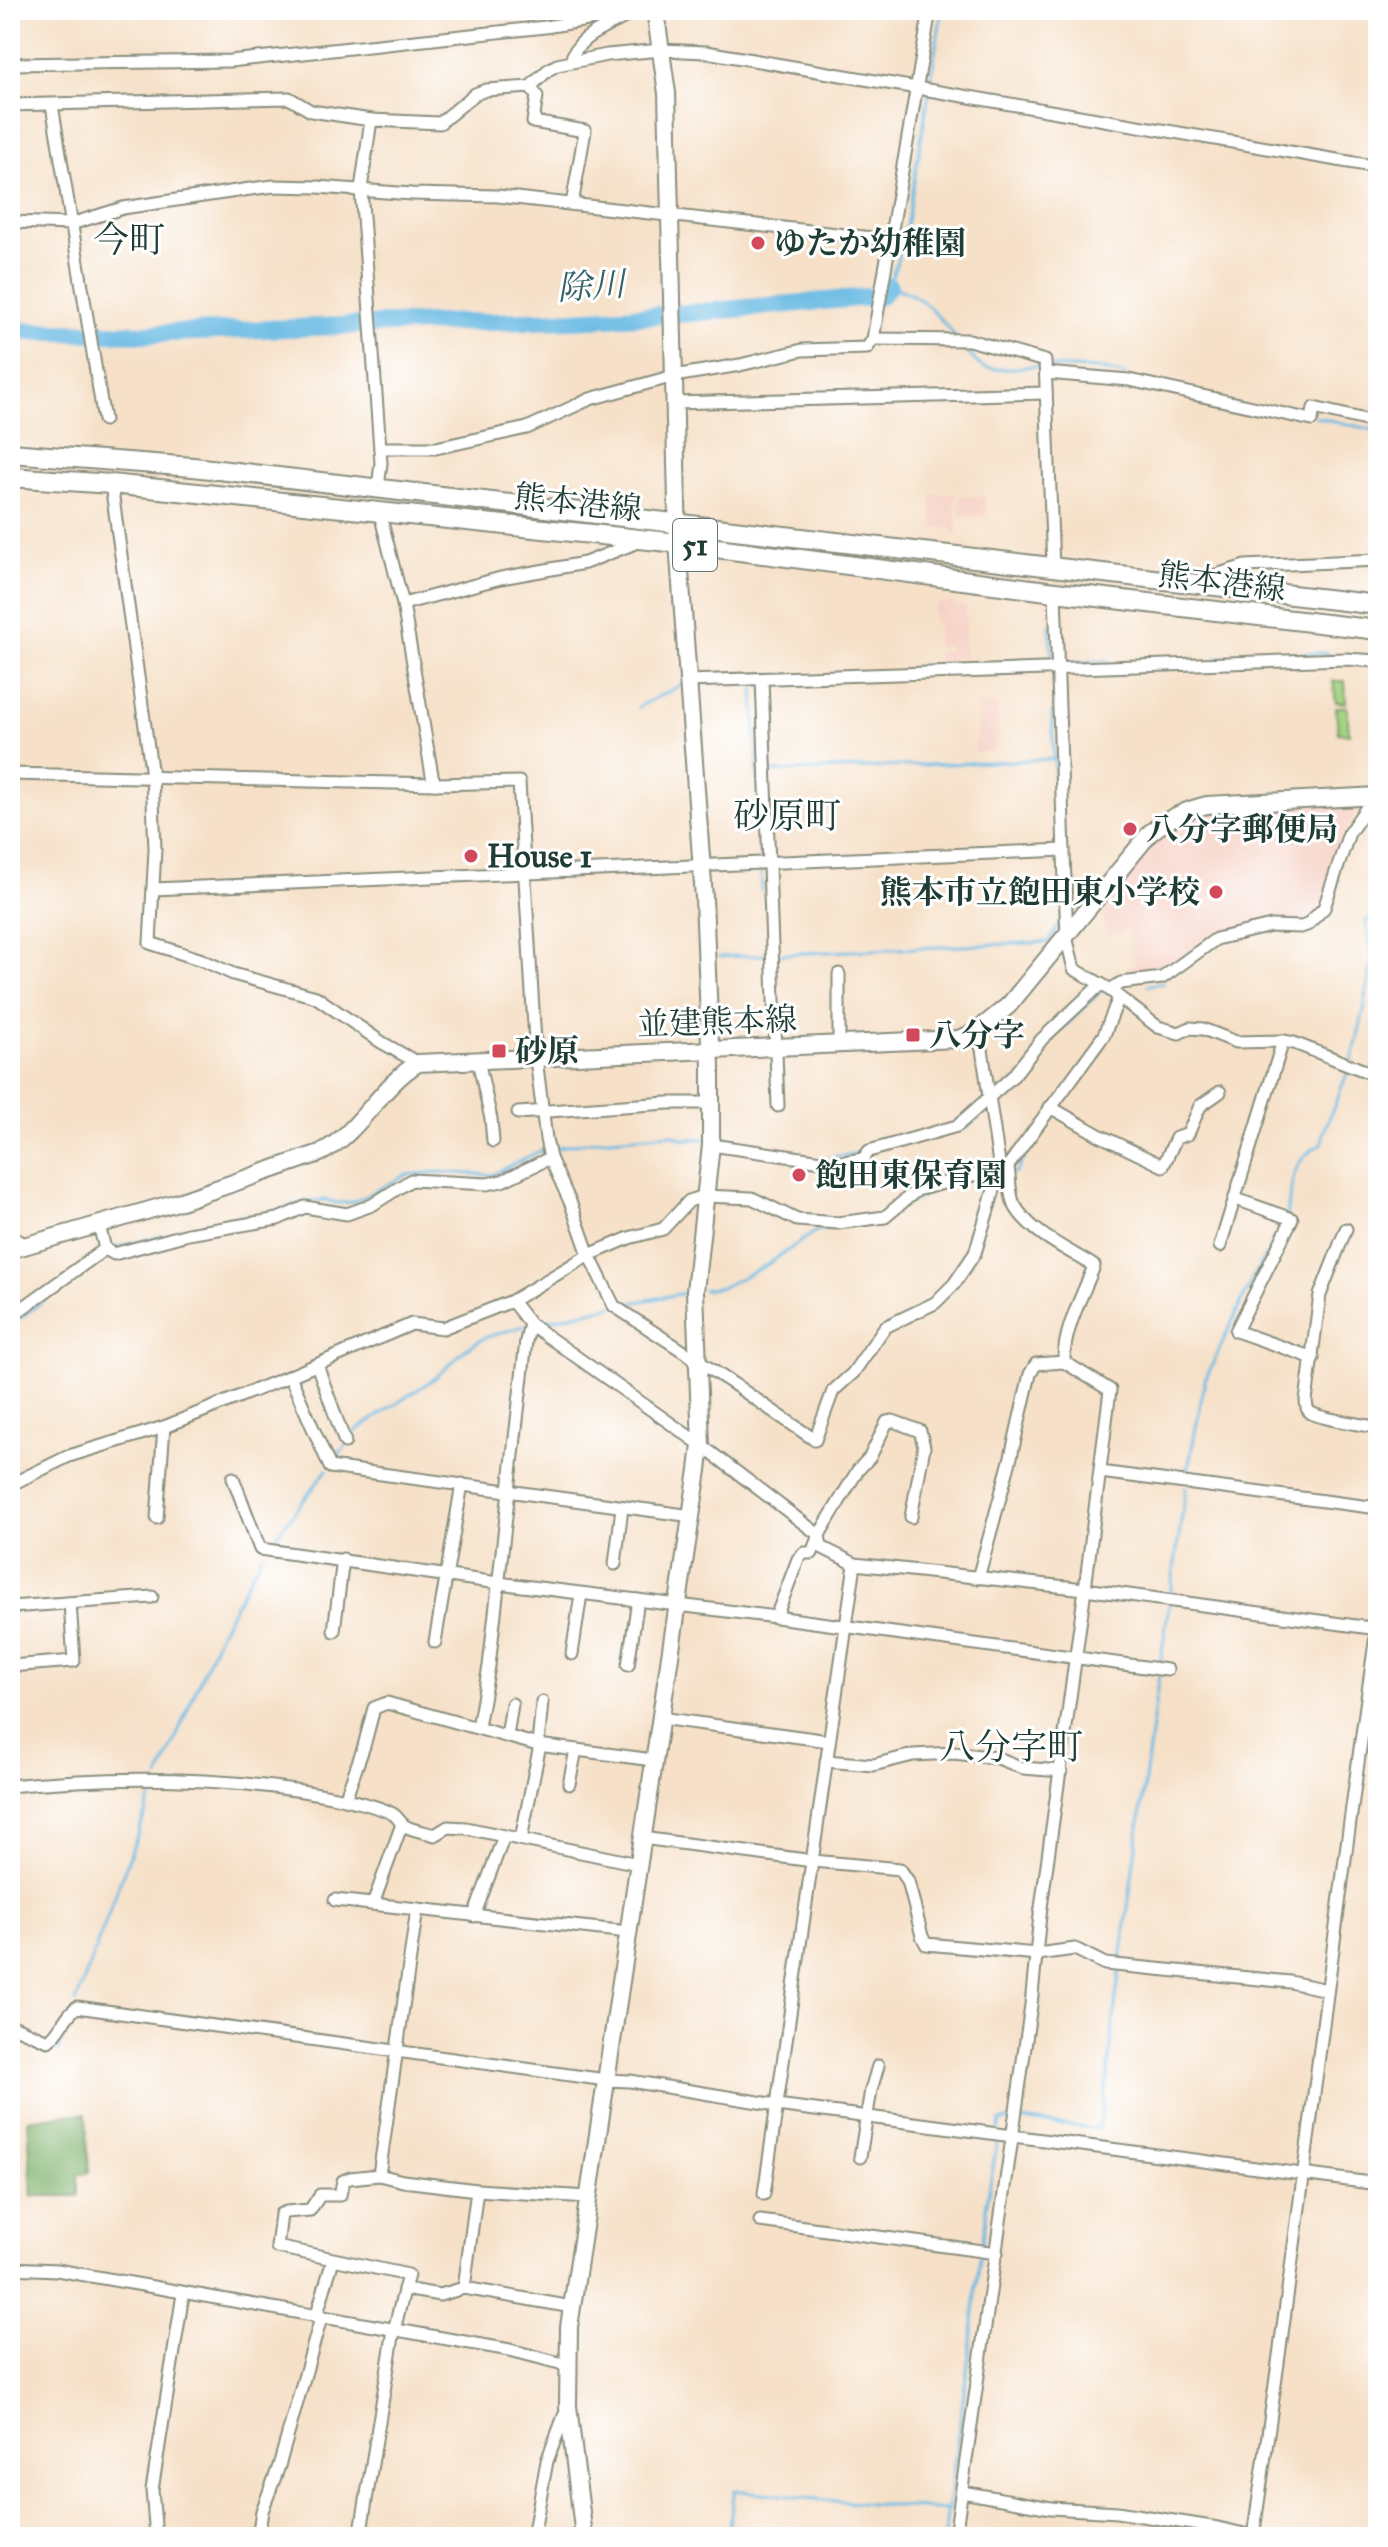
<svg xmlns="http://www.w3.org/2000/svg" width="1388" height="2547" viewBox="0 0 1388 2547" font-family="'IM FELL Great Primer','Noto Serif JP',serif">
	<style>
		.built { fill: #f6d1c5 }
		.green { fill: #a2d280; stroke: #60885a; stroke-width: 2 }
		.forest { fill: #81b46e; stroke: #507851; stroke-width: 2 }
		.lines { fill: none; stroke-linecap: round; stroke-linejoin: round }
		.stream { stroke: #68b9e3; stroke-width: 3 }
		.river { stroke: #68b9e3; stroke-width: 18 }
		.street-casing { stroke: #8a8e7e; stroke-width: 15 }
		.secondary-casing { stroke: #8a8e7e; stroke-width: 20 }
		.primary-casing { stroke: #8a8e7e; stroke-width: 22 }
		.street { stroke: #fff; stroke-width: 11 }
		.secondary { stroke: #fff; stroke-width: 16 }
		.primary { stroke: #fff; stroke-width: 18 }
		.poi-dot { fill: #d1495b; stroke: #fff; stroke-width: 3 }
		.labels { text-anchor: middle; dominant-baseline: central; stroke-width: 6; stroke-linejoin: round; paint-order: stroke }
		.shield { fill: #fff; stroke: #627771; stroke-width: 2 }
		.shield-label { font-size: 30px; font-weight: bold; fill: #1f3d34 }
		.poi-label { font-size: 32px; font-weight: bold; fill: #1f3d34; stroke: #fff; text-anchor: start }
		.street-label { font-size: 32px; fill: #1f3d34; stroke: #fff }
		.water-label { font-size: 34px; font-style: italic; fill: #356269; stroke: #fff }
		.quarter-label { font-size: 36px; fill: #1f3d34; stroke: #fff }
	</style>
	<rect width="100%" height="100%" fill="#fff"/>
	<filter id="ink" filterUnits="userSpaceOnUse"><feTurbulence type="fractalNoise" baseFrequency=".0125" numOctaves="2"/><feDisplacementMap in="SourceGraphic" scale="16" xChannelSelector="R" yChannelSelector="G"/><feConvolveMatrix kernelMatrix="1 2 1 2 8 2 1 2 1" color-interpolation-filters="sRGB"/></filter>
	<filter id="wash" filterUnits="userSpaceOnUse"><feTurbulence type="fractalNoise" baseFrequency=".006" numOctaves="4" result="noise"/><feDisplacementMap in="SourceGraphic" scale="32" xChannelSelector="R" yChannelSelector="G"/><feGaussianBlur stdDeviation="1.8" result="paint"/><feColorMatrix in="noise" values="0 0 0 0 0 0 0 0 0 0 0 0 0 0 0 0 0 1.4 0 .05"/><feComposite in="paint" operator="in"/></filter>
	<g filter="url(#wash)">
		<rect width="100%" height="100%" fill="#f6e0c7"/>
		<g class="built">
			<path d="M955 494 957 534H953L952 528H933L932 495Z"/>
			<path d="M985 496 986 516 960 517 959 497Z"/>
			<path d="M937 603H954V606H966L965 658H950L949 667H937V652H949V646H937V623L934 622V607H937Z"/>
			<path d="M997 704 998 739 995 740V752H974V740L978 739 977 705Z"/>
			<path d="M1358 802V809L1339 843 1324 898 1315 912 1300 923 1271 920 1254 923 1215 935 1165 972 1109 985 1135 964 1127 931 1107 936 1098 903 1164 828 1198 812Z"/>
		</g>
		<g class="green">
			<path d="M1333 681H1345L1346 703 1336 702Z"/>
			<path d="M1336 707H1347L1349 734 1338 733Z"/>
		</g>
		<path class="forest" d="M86 2113 89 2172 78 2174V2196H32L28 2119Z"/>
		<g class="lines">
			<g class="stream">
				<path d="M930 85 942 10"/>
				<path d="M929 93 904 239 889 286C925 296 932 310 956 337"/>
				<path d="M961 343C967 350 974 363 983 367 997 373 1025 365 1042 366"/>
				<path d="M1049 367 1098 369 1125 375"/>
				<path d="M1316 417 1378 431"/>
				<path d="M1050 625 1052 661"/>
				<path d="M1216 658 1328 653"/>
				<path d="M1060 663 1109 661"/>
				<path d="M1032 664 1053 663"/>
				<path d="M756 683 754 690 761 859"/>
				<path d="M638 707 683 684"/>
				<path d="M1054 713 1052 715 1058 836"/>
				<path d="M772 772 1054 759"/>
				<path d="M761 867 762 890"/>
				<path d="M1331 902 1339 879"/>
				<path d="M720 957 1049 942 1062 920"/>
				<path d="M1148 985 1164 983"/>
				<path d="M1035 1056 1101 991"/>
				<path d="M1352 1062 1364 1010 1372 958 1366 922 1378 908"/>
				<path d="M1059 1108 1099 1056 1107 1039"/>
				<path d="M962 1129 968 1127 986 1109"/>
				<path d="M716 1139H730L776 1149"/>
				<path d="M830 1157 862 1153"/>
				<path d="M1010 1174 1016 1173 1028 1150 1055 1114"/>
				<path d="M983 1178 999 1176"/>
				<path d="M908 1204 929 1192"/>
				<path d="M1287 1215C1292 1184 1290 1159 1322 1144L1324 1131 1349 1069"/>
				<path d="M862 1225 878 1223"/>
				<path d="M188 1229 227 1218 272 1213 304 1202 326 1200 337 1203 354 1202 406 1175 438 1172 492 1175 542 1150 598 1140 671 1134 684 1139H705"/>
				<path d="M111 1248 161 1236"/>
				<path d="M703 1290 722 1287 765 1266 816 1231 835 1227"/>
				<path d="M620 1305 691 1292"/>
				<path d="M534 1323 613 1306"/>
				<path d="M10 1326 45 1299"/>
				<path d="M332 1464 357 1430 435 1378 466 1349 484 1338 527 1325"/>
				<path d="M1186 1480 1205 1380 1253 1277 1276 1240"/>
				<path d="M268 1546 327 1470"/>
				<path d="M1160 1666 1186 1488"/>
				<path d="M159 1778 220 1632 263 1553"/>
				<path d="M76 2002 156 1784"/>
				<path d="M10 2037 58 2051 68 2024"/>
				<path d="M1019 2120 1099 2129 1107 2082 1116 1998 1159 1674"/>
				<path d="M999 2131 1001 2121 1012 2120"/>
				<path d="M981 2249 986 2218V2207L998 2138"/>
				<path d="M727 2537 735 2490 834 2501 946 2510"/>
				<path d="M944 2537 971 2341 980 2256"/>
			</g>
			<path class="river" d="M10 331 146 334 389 324 573 320 690 313 880 296 889 286"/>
		</g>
	</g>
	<g filter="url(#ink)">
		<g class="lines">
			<g class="street-casing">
				<g id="street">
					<path d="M571 62C575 38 603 29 623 18"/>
					<path d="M10 64 230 61 545 27 649 10"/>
					<path d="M530 87 537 96 533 122 585 131 572 204"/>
					<path d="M10 105 289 98 311 111 371 120"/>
					<path d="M52 105 104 420"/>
					<path d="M10 222 71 224 123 208 250 189 274 186 318 187 412 194 498 196 890 240"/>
					<path d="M873 339 969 340 1045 361 1053 568"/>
					<path d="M1046 373 1129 380 1312 420 1314 408 1378 423"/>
					<path d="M674 403 1046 393"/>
					<path d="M380 448H436L527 428 590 399 674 376 740 365 802 350 867 348 873 339 930 10"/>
					<path d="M111 484 152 776 155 849 150 943 202 960 233 974 316 997 381 1042 418 1063"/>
					<path d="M378 488 381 463 361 189 371 120 440 123 475 94 486 90 530 87 548 70 557 65 607 55 661 50 706 52 1378 167"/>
					<path d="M380 514 403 604 432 775 435 784"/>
					<path d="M1197 581 1245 566 1378 560"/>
					<path d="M1055 592 1067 940 1074 969 1106 987 1158 1027 1179 1033 1190 1028 1203 1029 1236 1042 1283 1041 1294 1043 1378 1076"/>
					<path d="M403 604 501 578 585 563 638 542"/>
					<path d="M762 679 778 1106"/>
					<path d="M687 681 1346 659 1378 661"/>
					<path d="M10 774 435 784 519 782 536 1058 546 1139 550 1158 571 1204 589 1255 614 1306 735 1385 815 1440 833 1391 853 1373 885 1327 935 1303 954 1284 975 1253 994 1190 1008 1166"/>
					<path d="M153 889 1064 850"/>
					<path d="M839 974V1045"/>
					<path d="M1110 990 1121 983 1162 978 1216 939 1271 926 1301 927 1307 925 1324 908 1349 833 1376 794"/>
					<path d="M975 1033 982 1049 1000 1170"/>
					<path d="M478 1060 491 1119 493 1141"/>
					<path d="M1050 1107 1099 1135 1163 1166 1176 1138 1188 1134 1200 1106 1220 1092"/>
					<path d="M518 1113 668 1103H712"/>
					<path d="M711 1145 836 1163 863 1159 869 1151 957 1126 1013 1076 1042 1039 1101 984"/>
					<path d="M1236 1199 1292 1219 1236 1331 1313 1358"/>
					<path d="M1346 1229 1320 1295 1306 1401C1307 1407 1306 1409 1311 1413 1323 1420 1363 1424 1378 1428"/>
					<path d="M10 1236 25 1244"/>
					<path d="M1220 1246 1283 1041"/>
					<path d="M105 1249 114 1254 188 1234 278 1219 305 1207 347 1214 372 1205 411 1180 487 1184 502 1181 550 1158"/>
					<path d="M512 1301 530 1324 701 1445 819 1535 821 1547 855 1564 1085 1589 1378 1629"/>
					<path d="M10 1317 105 1249 99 1225"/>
					<path d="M317 1365 345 1442"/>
					<path d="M290 1376 330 1467 692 1516"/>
					<path d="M1100 1472 1378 1508"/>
					<path d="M233 1478 260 1549 498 1583 776 1617 1167 1670"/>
					<path d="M10 1485 69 1456 164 1427 290 1376 412 1324 443 1328 512 1301 589 1255 629 1238 663 1229 689 1201 704 1196 752 1198 797 1220 838 1223 885 1217 917 1190 1008 1166 1104 1035 1119 997"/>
					<path d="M157 1518 164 1427"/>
					<path d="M615 1564 622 1508"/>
					<path d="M978 1578 1010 1461 1030 1374 1036 1364 1064 1362"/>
					<path d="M10 1607 152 1597"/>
					<path d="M776 1617 798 1559 804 1553H812L819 1535 858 1470 870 1457 887 1422 893 1421 920 1431 924 1447 911 1517"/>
					<path d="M334 1631 343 1559"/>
					<path d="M435 1642 462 1484"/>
					<path d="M572 1654 581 1594"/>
					<path d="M628 1665 638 1600"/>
					<path d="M10 1666 74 1661 70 1603"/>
					<path d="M660 1718 829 1741"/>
					<path d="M478 1727 489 1666 526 1341 530 1324"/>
					<path d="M507 1736 512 1704"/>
					<path d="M826 1761 873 1765 913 1755 954 1753 998 1758 1023 1768 1061 1771"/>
					<path d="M569 1784 576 1750"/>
					<path d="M10 1786C122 1775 235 1776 346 1799 360 1803 379 1806 393 1814 398 1817 400 1823 405 1826 414 1831 425 1832 435 1835L448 1827 466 1828 638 1864"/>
					<path d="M345 1799 364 1746 374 1708 387 1703 538 1745 653 1760"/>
					<path d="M642 1838 813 1861 900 1869 908 1881 922 1936 926 1944 1037 1954 1075 1949 1105 1964 1290 1982 1327 1990"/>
					<path d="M521 1839 539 1750 538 1745 542 1702"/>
					<path d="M335 1900 628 1932"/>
					<path d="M373 1904 402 1824"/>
					<path d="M474 1916 504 1836"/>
					<path d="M10 2025 48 2041C61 2032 64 2016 77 2007L606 2080 630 2081 777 2105 1378 2184"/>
					<path d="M860 2157 871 2090 878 2066"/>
					<path d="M379 2175 403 2181 477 2190 464 2288 440 2295 404 2289"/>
					<path d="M477 2190 588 2197"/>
					<path d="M764 2194 855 1564"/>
					<path d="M760 2221 997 2253"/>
					<path d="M10 2268 57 2270 510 2350 567 2365"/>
					<path d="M464 2288 572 2307"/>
					<path d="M316 2317 333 2260"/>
					<path d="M962 2492 1051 2508 1117 2512 1218 2528 1253 2536"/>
					<path d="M258 2535 270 2537"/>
					<path d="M156 2537 152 2490 183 2294"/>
					<path d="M258 2537 262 2511 279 2466 321 2318"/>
					<path d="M360 2537 394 2330 408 2275 277 2247 281 2214 286 2212 310 2210 320 2195H340L343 2181 350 2178 379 2175 417 1909"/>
					<path d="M533 2537 547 2461 566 2411"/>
					<path d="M955 2537 1031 2005 1040 1915 1085 1589 1110 1390 1064 1362C1063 1330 1083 1295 1094 1266 1068 1249 1029 1233 1014 1204 1009 1194 1010 1178 1008 1167"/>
					<path d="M1253 2537C1299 2233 1333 1927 1378 1622"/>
				</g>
			</g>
			<g class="secondary-casing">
				<g id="secondary">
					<path d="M10 1250 181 1201 320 1153C361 1132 379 1087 418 1063L958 1039 975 1033 1009 1005 1150 833C1168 818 1185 810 1207 805L1378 796"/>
					<path d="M584 2537 568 2406 569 2327 698 1470 701 1445 695 1291 711 1145V1067L704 898 678 543 667 93 655 10"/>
				</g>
			</g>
			<g class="primary-casing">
				<g id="primary">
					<path d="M10 453 193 467 1378 605"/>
					<path d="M10 477 111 484 678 543 1055 592 1378 630"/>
				</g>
			</g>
			<use href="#street" class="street"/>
			<use href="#secondary" class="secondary"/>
			<use href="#primary" class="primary"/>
		</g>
	</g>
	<g class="poi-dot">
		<circle cx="758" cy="243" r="8"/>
		<circle cx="1130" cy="829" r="8"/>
		<circle cx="471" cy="856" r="8"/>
		<circle cx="1216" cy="892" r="8"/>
		<rect x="905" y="1027" width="16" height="16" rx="4"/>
		<rect x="491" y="1043" width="16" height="16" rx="4"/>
		<circle cx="799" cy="1175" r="8"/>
	</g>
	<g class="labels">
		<rect class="shield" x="673" y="519" width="44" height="52" rx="6"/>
		<g class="shield-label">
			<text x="695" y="545">51</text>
		</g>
		<g class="poi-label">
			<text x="774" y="243">ゆたか幼稚園</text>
			<text x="1146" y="829">八分字郵便局</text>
			<text x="487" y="856">House 1</text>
			<text x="1200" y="892" text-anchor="end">熊本市立飽田東小学校</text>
			<text x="929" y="1035">八分字</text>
			<text x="515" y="1051">砂原</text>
			<text x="815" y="1175">飽田東保育園</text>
		</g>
		<g class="street-label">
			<text transform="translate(578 503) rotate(6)">熊本港線</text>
			<text transform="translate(1222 582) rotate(7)">熊本港線</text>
			<text transform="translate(717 1022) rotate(-2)">並建熊本線</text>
		</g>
		<g class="water-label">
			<text transform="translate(591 286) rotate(-4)">除川</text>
		</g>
		<g class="quarter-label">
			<text x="129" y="240">今町</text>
			<text x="787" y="816">砂原町</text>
			<text x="1011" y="1747">八分字町</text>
		</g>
	</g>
	<rect width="1388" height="2547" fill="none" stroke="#fff" stroke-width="40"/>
</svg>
